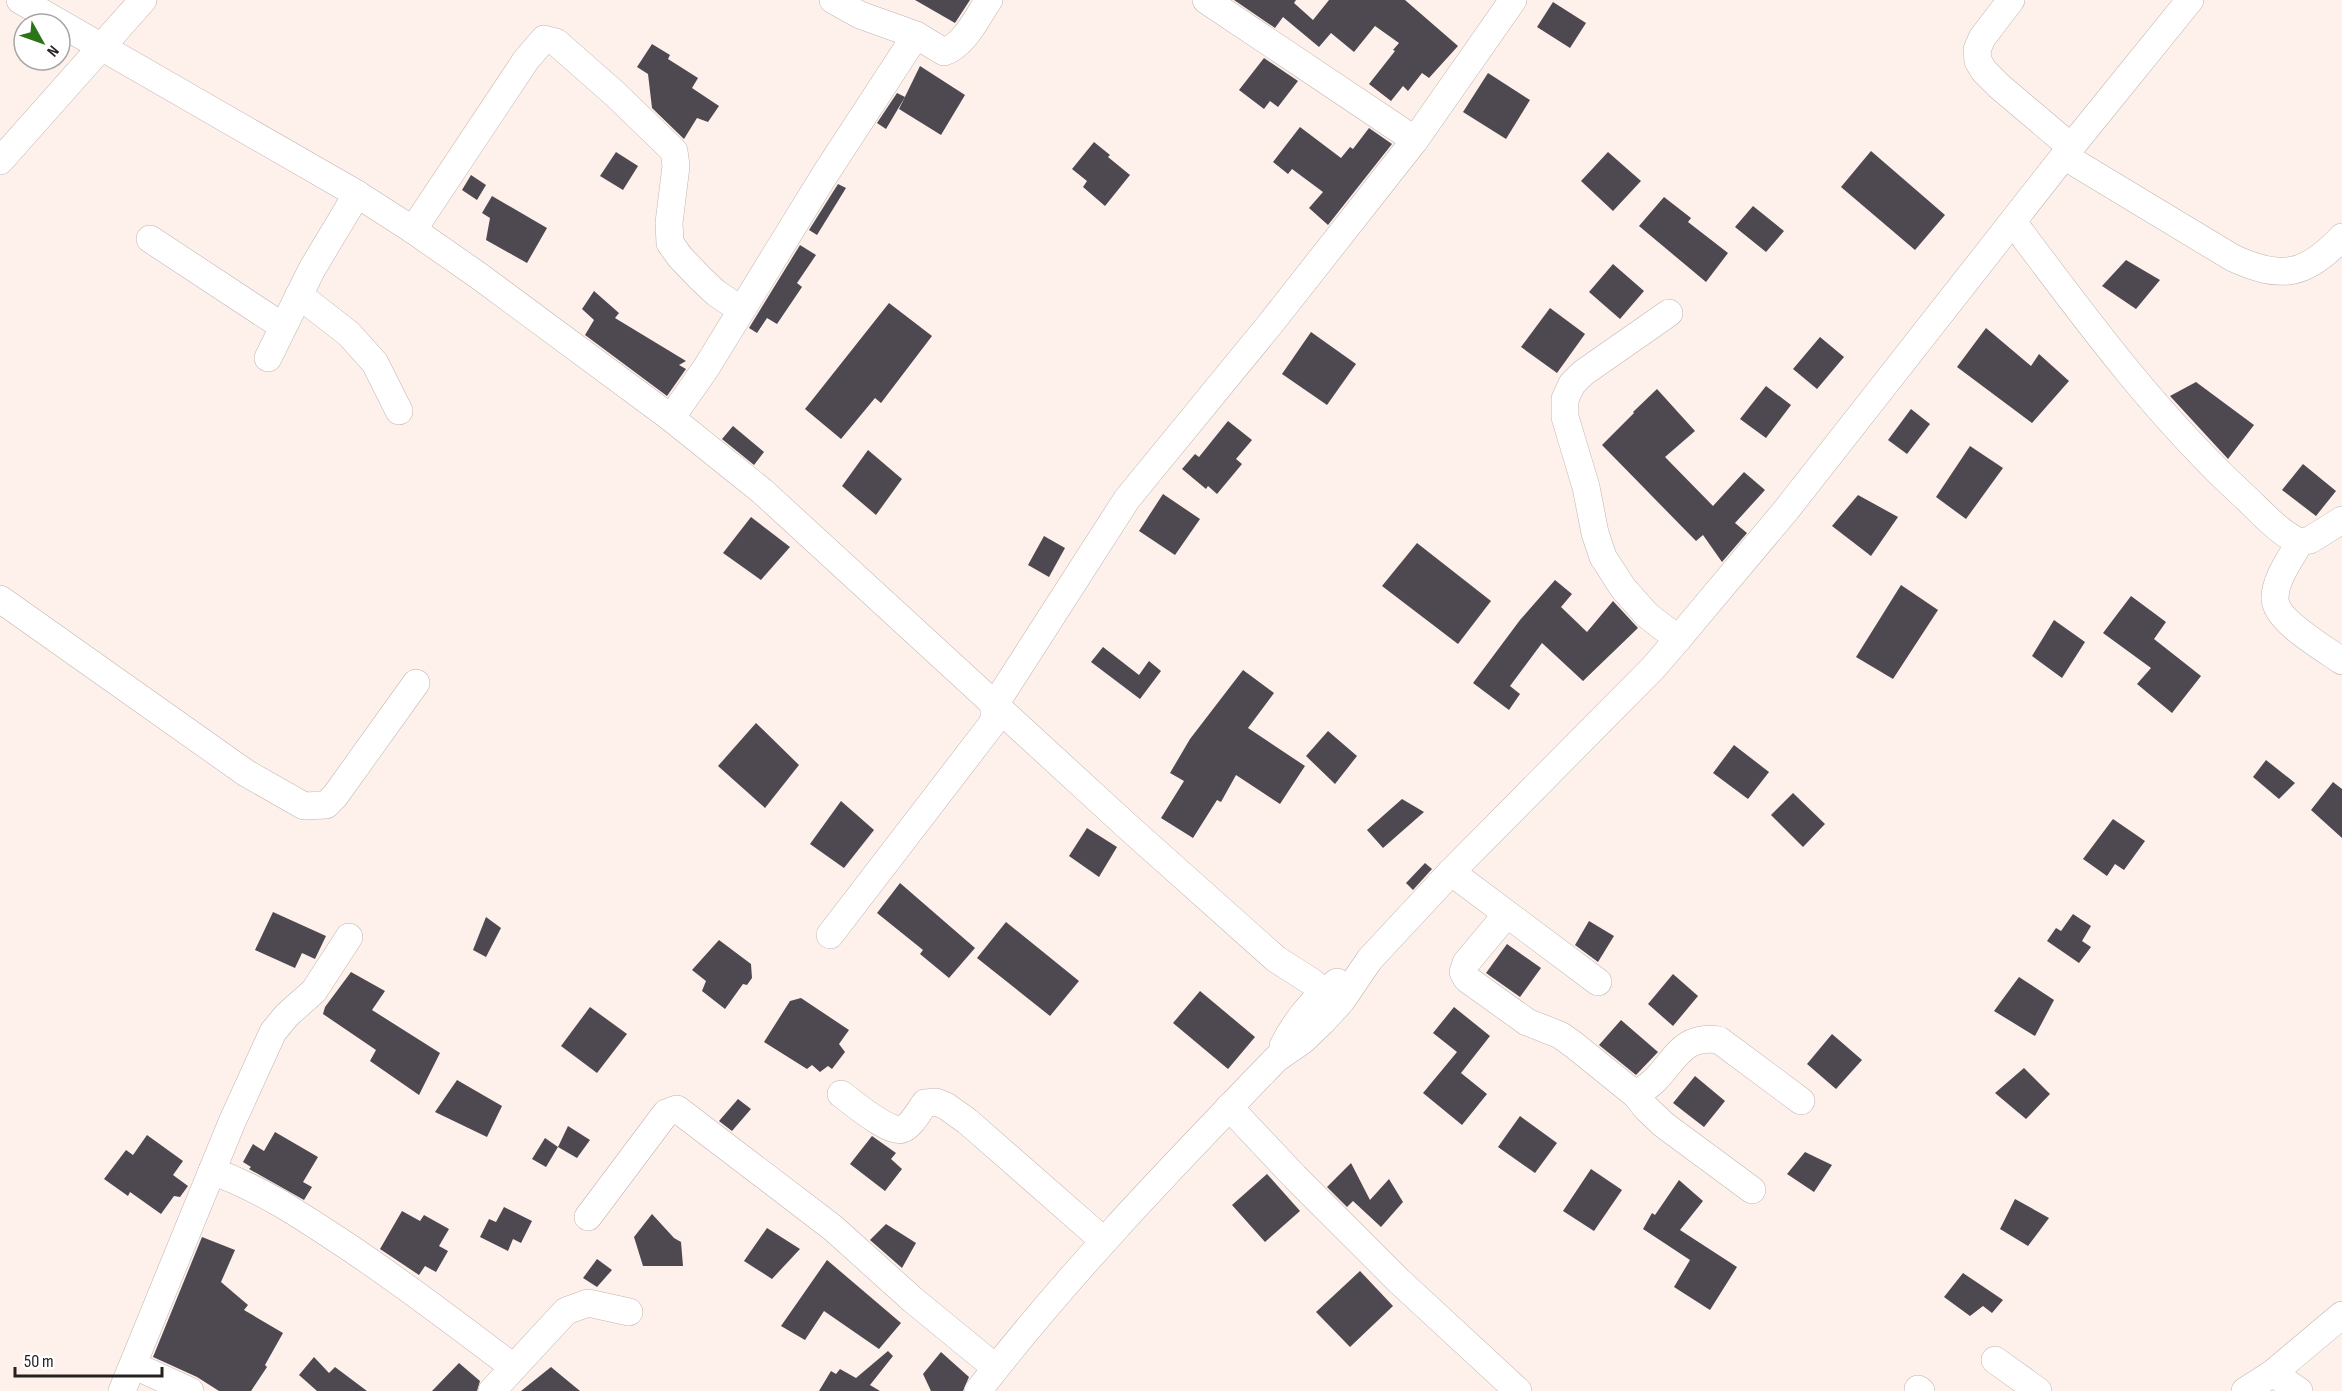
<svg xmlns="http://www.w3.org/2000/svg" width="2342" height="1391" viewBox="0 0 2342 1391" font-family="'Sofia Sans Condensed',sans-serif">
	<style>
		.building { fill: #4e4951 }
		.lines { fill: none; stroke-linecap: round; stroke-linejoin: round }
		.minor-casing { stroke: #c1b4af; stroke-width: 28 }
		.minor { stroke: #fff; stroke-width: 27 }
	</style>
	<rect width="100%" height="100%" fill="#fef1ec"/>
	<g class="building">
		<path d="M915 0H970L955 23Z"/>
		<path d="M1234 0H1296L1294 3 1313 20 1329 0H1405L1458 46 1429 78 1422 73 1408 91 1403 86 1391 101 1369 84 1395 51 1393 50 1399 43 1375 26 1354 52 1331 33 1319 47 1283 17 1275 28Z"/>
		<path d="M1553 2 1586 23 1570 48 1537 27Z"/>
		<path d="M652 44 670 55 668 59 698 78 692 88 719 106 708 122 697 118 684 139 652 108 648 74 637 67Z"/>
		<path d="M1264 58 1298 81 1278 107 1270 101 1264 109 1239 90Z"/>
		<path d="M920 66 965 95 941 135 899 109Z"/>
		<path d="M1488 73 1530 100 1506 139 1463 112Z"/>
		<path d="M897 93 905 97 886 129 877 123Z"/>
		<path d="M1300 127 1341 158 1350 147 1353 149 1369 128 1392 144 1328 225 1309 208 1323 192 1292 169 1288 174 1273 162Z"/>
		<path d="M1094 142 1110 155 1108 157 1130 175 1105 206 1083 187 1087 181 1072 169Z"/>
		<path d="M1871 151 1945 215 1915 250 1841 187Z"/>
		<path d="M616 152 638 166 623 190 600 176Z"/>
		<path d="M1608 152 1641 181 1613 211 1581 181Z"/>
		<path d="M471 175 486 185 477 200 462 190Z"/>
		<path d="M838 184 846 188 817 235 809 230Z"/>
		<path d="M492 196 547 228 527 263 486 240 490 218 482 213Z"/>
		<path d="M1664 197 1691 218 1688 222 1728 253 1706 282 1639 226Z"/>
		<path d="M1753 206 1784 231 1766 252 1735 227Z"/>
		<path d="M800 245 816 255 797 283 802 287 777 324 767 318 757 333 749 328Z"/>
		<path d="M2126 260 2160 280 2136 309 2102 286Z"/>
		<path d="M1613 264 1644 291 1620 319 1589 292Z"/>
		<path d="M594 291 619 313 615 318 686 361 679 365 686 369 667 396 585 335 594 320 582 309Z"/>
		<path d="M889 303 932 336 881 403 875 398 841 439 805 409Z"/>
		<path d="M1550 308 1585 334 1557 373 1521 347Z"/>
		<path d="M1986 328 2031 366 2039 354 2069 381 2032 423 1957 367Z"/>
		<path d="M1311 332 1356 364 1327 405 1282 374Z"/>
		<path d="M1820 337 1844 357 1817 389 1793 369Z"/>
		<path d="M2196 382 2254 425 2228 459 2170 396Z"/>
		<path d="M1766 386 1791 405 1766 438 1740 419Z"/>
		<path d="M1657 389 1695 431 1665 457 1713 506 1744 472 1765 490 1735 523 1747 533 1722 562 1703 535 1696 541 1602 445 1634 413 1633 412Z"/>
		<path d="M1911 409 1930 424 1907 454 1888 440Z"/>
		<path d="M1228 421 1252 440 1236 459 1242 464 1217 494 1208 486 1206 489 1182 469 1195 454 1199 457Z"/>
		<path d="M733 426 764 452 754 465 722 439Z"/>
		<path d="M1970 446 2003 468 1966 519 1936 497Z"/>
		<path d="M868 450 902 479 876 515 842 486Z"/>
		<path d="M2303 464 2336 491 2316 516 2282 490Z"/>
		<path d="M1163 494 1200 519 1175 555 1139 531Z"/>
		<path d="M1858 495 1898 517 1871 556 1832 526Z"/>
		<path d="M751 517 790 547 761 580 723 553Z"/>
		<path d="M1044 536 1065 548 1049 577 1028 565Z"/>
		<path d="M1417 543 1491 601 1458 644 1382 586Z"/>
		<path d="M1555 580 1572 594 1561 607 1587 632 1613 601 1638 628 1583 681 1542 643 1510 686 1520 694 1509 710 1473 683 1520 620Z"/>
		<path d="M1901 585 1938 610 1893 679 1856 657Z"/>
		<path d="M2131 596 2166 622 2154 639 2201 676 2172 713 2137 684 2151 668 2103 633Z"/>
		<path d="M2054 620 2085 642 2062 678 2032 656Z"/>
		<path d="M1103 647 1139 675 1149 661 1161 671 1140 699 1091 662Z"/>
		<path d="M1243 670 1274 693 1248 728 1305 766 1280 804 1236 775 1221 802 1217 800 1193 838 1161 818 1184 781 1170 773 1190 739Z"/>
		<path d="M756 723 799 765 765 808 718 766Z"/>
		<path d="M1328 731 1357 756 1335 784 1306 756Z"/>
		<path d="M1734 745 1769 772 1748 799 1713 773Z"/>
		<path d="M2266 760 2295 783 2279 799 2253 777Z"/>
		<path d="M2333 782 2342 789V838L2311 810Z"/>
		<path d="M1793 793 1825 824 1803 847 1771 815Z"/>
		<path d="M1402 799 1424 812 1383 848 1367 830Z"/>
		<path d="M841 801 874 830 844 868 810 844Z"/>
		<path d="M2113 819 2145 841 2124 870 2115 864 2107 876 2083 859Z"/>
		<path d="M1087 828 1117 847 1099 877 1069 856Z"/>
		<path d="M1425 863 1432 869 1413 890 1406 883Z"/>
		<path d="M900 883 975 948 949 978 920 954 923 950 877 913Z"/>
		<path d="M273 912 326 936 315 959 302 953 295 968 255 950Z"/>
		<path d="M2073 914 2091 926 2082 941 2091 947 2079 963 2047 941 2056 928 2061 931Z"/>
		<path d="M486 917 501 928 486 957 473 950Z"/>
		<path d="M1589 921 1614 936 1598 962 1575 945Z"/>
		<path d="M1006 922 1079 981 1050 1016 977 958Z"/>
		<path d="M719 940 751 964 752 978 747 985 743 984 725 1009 702 991 706 981 692 970Z"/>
		<path d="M1507 944 1541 968 1520 997 1486 973Z"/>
		<path d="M351 972 385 991 372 1010 440 1053 419 1095 370 1061 376 1050 323 1014 325 1007Z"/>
		<path d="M1673 974 1698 996 1673 1026 1648 1004Z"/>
		<path d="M2019 977 2054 1000 2035 1036 1994 1011Z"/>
		<path d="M1200 991 1255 1037 1228 1069 1173 1023Z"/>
		<path d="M801 998 849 1030 839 1044 845 1052 832 1069 828 1066 820 1072 812 1065 807 1069 764 1042 790 1001Z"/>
		<path d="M590 1007 627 1034 597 1073 561 1046Z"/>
		<path d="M1454 1007 1490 1036 1461 1073 1487 1094 1462 1125 1423 1093 1457 1052 1433 1033Z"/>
		<path d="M1621 1020 1658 1052 1636 1075 1599 1045Z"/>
		<path d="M1832 1034 1862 1060 1836 1089 1807 1064Z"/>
		<path d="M2024 1068 2050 1094 2026 1119 1995 1093Z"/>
		<path d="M1695 1076 1725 1101 1704 1127 1673 1103Z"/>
		<path d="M457 1080 502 1106 487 1137 435 1112Z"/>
		<path d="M738 1099 751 1109 732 1131 719 1121Z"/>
		<path d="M1520 1116 1557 1143 1535 1173 1498 1147Z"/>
		<path d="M568 1126 590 1140 577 1158 558 1147Z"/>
		<path d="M275 1132 318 1157 303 1182 312 1187 304 1200 249 1169 251 1167 243 1162 253 1144 264 1151Z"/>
		<path d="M147 1135 183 1161 173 1175 188 1186 180 1197 174 1196 161 1214 130 1192 128 1196 104 1179 126 1150 133 1155Z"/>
		<path d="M872 1136 896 1153 891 1159 902 1169 885 1191 850 1164Z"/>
		<path d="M545 1138 558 1147 546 1167 532 1159Z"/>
		<path d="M1805 1152 1832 1165 1814 1192 1787 1174Z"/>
		<path d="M1351 1163 1370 1200 1389 1179 1403 1202 1381 1227 1353 1201 1347 1207 1327 1187Z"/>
		<path d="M1591 1169 1622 1190 1594 1231 1563 1211Z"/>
		<path d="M1267 1174 1300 1211 1265 1242 1232 1205Z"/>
		<path d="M1679 1180 1703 1201 1680 1230 1737 1267 1710 1310 1674 1287 1690 1260 1643 1229 1652 1213 1655 1215Z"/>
		<path d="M2015 1199 2049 1218 2028 1246 2000 1229Z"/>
		<path d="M504 1207 532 1221 521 1243 513 1239 508 1251 480 1237 489 1219 496 1222Z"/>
		<path d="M402 1211 420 1221 424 1215 449 1229 439 1246 448 1251 436 1272 425 1266 419 1275 380 1249Z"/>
		<path d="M652 1214 674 1238 681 1242 683 1266H643L634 1237Z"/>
		<path d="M886 1224 916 1243 902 1268 870 1240Z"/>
		<path d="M767 1228 800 1249 772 1279 744 1261Z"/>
		<path d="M202 1237 235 1250 221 1282 248 1305 244 1310 283 1333 265 1365 267 1367 251 1391H219L197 1377 153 1357Z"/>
		<path d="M597 1259 612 1270 597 1287 583 1278Z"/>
		<path d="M827 1260 901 1323 879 1349 824 1311 805 1340 781 1326Z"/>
		<path d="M1360 1271 1393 1306 1350 1347 1316 1312Z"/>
		<path d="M1963 1273 2003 1300 1992 1313 1983 1306 1970 1316 1944 1297Z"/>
		<path d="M888 1351 893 1356 870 1385 880 1391H819L831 1371 836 1374 840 1369 856 1378Z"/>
		<path d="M941 1352 969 1377 963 1391H931L923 1374Z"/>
		<path d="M314 1357 329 1373 335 1367 367 1391H317L299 1375Z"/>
		<path d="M459 1363 480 1381 477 1391H432Z"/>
		<path d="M551 1367 580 1391H521Z"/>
	</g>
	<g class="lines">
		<g class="minor-casing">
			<g id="minor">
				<path d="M20 0 357 194 413 230 479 276 671 418 762 491 1127 826 1276 959 1312 982 1337 1006"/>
				<path d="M833 0 860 15 916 35"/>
				<path d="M1206 0 1415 140"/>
				<path d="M2011 0 1982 38 1977 50 1978 61 1984 71 1999 86 2071 147"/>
				<path d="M2064 156 2233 258C2281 280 2306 276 2342 237"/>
				<path d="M0 161 143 0"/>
				<path d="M2013 222C2085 318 2155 414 2244 496 2260 511 2279 533 2300 542L2310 540 2342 520"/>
				<path d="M413 230 526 60 544 39 556 42 615 94 674 151 676 166 669 223 670 243 680 257 701 279 716 293 741 310"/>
				<path d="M150 239 282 326"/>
				<path d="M299 295 349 334 375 363 399 411"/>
				<path d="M1669 313 1583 373 1572 384 1565 399V417L1586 487 1595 533 1603 557 1623 588 1647 615 1678 639"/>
				<path d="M268 358 312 269 357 194"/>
				<path d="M671 418 706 368 824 176 916 35 944 52C965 45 977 17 989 0"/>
				<path d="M2300 542C2291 558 2275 579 2275 598 2274 620 2325 649 2342 661"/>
				<path d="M0 599 246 773 304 806 326 805 335 796 416 683"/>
				<path d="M1451 872 1598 982"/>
				<path d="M1506 915 1466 963 1463 972 1467 979 1527 1022 1560 1035 1574 1045 1636 1095 1646 1108 1664 1125 1752 1190"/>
				<path d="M830 935 992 724 994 718V706L1127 499 1271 323 1415 140 1513 0"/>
				<path d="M1283 1046C1296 1020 1313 999 1337 982"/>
				<path d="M841 1094C852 1102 891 1135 903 1129 912 1125 919 1111 925 1103L936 1102 946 1106 967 1121 1104 1241"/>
				<path d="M1636 1095C1642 1090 1649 1086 1655 1080 1676 1059 1682 1035 1719 1040L1801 1101"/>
				<path d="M1229 1107 1295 1177 1399 1281 1518 1391"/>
				<path d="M212 1171C262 1189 303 1217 347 1246 404 1284 459 1326 513 1367"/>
				<path d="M588 1217 666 1113 677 1109 833 1228 913 1300 996 1368"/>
				<path d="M1995 1360 2038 1391"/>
				<path d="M133 1365 190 1391"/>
				<path d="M2273 1373 2299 1391"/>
				<path d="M1918 1389 1921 1391"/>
				<path d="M122 1391 232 1122 273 1032 287 1015 314 991 349 937"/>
				<path d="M492 1391 566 1311 588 1303 629 1312"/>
				<path d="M978 1391C1069 1273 1173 1166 1276 1059L1302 1041 1324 1020 1342 1000 1370 959 1451 872 1654 667 1678 639 1787 509 2071 147 2190 0"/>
				<path d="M2245 1391 2273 1373 2342 1315"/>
			</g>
		</g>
		<use href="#minor" class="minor"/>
	</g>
	<g transform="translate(42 42) rotate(130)"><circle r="28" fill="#ffffff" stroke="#a8a6a5" stroke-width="1.5"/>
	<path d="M0-4.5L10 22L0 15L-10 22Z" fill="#2b7418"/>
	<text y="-9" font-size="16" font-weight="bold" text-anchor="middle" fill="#25211f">N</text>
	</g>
	<path d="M15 1367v9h147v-9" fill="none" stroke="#25211f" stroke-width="3"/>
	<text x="24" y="1367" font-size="18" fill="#25211f" stroke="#ffffff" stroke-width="4.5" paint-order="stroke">50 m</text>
</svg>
